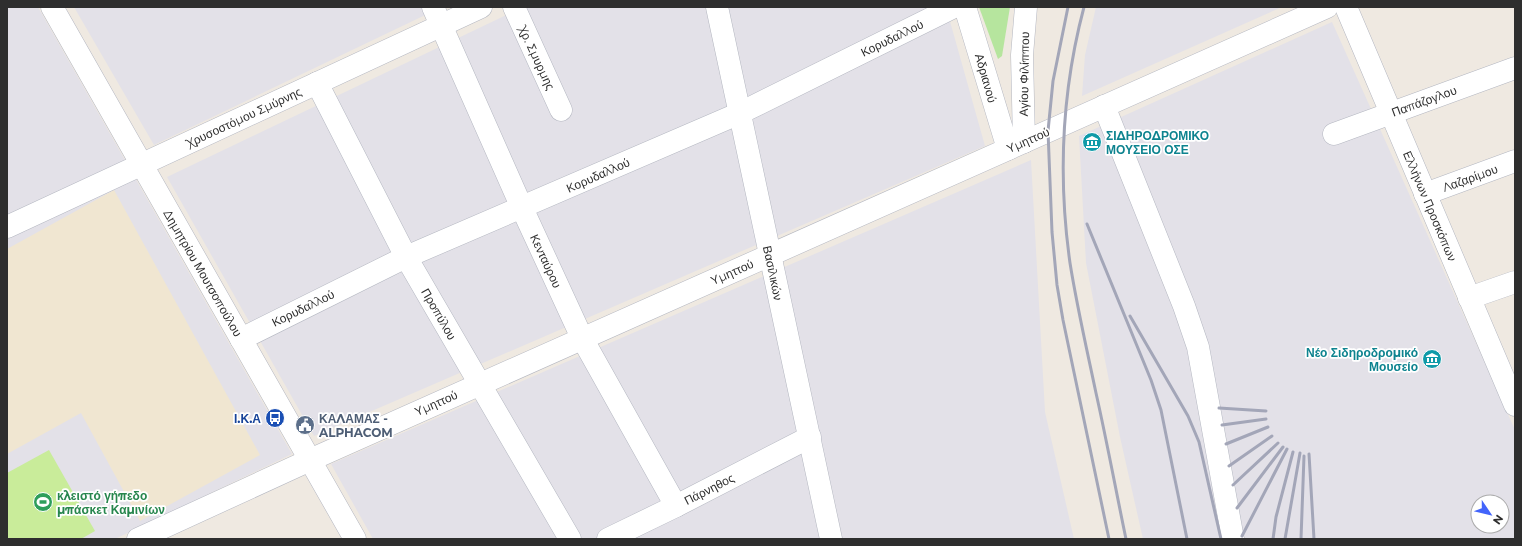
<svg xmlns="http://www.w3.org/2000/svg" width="1522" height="546" viewBox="0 0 1522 546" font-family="Montserrat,sans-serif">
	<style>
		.industrial { fill: #e3e1e8; fill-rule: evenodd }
		.education { fill: #f0e6d1 }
		.green { fill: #b6e59e }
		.pitch { fill: #c9ec9a }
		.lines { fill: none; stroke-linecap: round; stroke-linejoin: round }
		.minor-casing { stroke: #b4b7c1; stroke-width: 23 }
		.minor { stroke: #fff; stroke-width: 22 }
		.rail { stroke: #a3a6b8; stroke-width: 3 }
		.labels { text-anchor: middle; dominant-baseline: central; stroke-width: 3.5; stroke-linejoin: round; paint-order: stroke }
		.street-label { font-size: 12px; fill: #2e2e2e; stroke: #fff }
		.culture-label { font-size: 12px; font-weight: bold; fill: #0d838f; stroke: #fff; text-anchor: start }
		.transit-label { font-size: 12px; font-weight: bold; fill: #164399; stroke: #fff; text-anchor: end }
		.service-label { font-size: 12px; font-weight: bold; fill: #4e5e75; stroke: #fff; text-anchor: start }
		.leisure-label { font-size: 12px; font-weight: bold; fill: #27864d; stroke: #fff; text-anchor: start }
	</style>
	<rect width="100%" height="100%" fill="#efe9e1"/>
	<g class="industrial">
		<path d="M7 7H38L292 454 115 539H7Z"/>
		<path d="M74 7H442L154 145Z"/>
		<path d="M523 7H946L985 146 314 436 167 177Z"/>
		<path d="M1096 7H1282L1082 96 1085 55Z"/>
		<path d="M1332 22 1515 430V539H1143L1120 437 1086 263 1079 136ZM1478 502H1502V526H1478Z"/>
		<path d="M1031 160 1045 412 1074 539H373L331 464Z"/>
	</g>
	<path class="education" d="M114 190 260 455 140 521 81 413 7 454V249Z"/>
	<path class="green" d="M979 7H1010L1002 56 998 59Z"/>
	<path class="pitch" d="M49 450 95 531 81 539H7V473Z"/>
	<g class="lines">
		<g class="minor-casing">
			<g id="minor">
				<path d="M52 7 355 539"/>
				<path d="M433 7 522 208 582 338 676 506"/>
				<path d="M514 7 561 110"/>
				<path d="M717 7 831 539"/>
				<path d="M965 7 1008 149"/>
				<path d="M1346 7 1515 405"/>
				<path d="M317 83 406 257 570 539"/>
				<path d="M1104 106 1184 306 1198 347 1233 539"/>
				<path d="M1334 134 1515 68"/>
				<path d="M1024 142 1022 55 1026 7"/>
				<path d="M1425 194 1515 161"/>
				<path d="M7 227 481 7"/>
				<path d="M1469 298 1515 282"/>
				<path d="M241 339 406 257 740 113 954 7"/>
				<path d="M138 539 310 460 1327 7"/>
				<path d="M608 539 676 506 810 437"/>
			</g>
		</g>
		<use href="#minor" class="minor"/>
		<g class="rail">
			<path d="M1068 7 1053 81 1048 131 1052 232 1057 285 1063 320 1109 539"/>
			<path d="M1084 7C1062 90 1058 178 1070 263 1077 307 1087 350 1096 393 1107 442 1116 491 1126 539"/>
			<path d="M1087 224 1151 380 1161 410 1187 539"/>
			<path d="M1130 316 1188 416 1199 442 1221 539"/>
			<path d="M1219 408 1266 411"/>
			<path d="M1222 425 1266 419"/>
			<path d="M1226 444 1268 427"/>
			<path d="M1309 454 1314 539"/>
			<path d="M1229 466 1272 436"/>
			<path d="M1233 485 1278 443"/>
			<path d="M1237 508 1283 447"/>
			<path d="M1242 536 1287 449"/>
			<path d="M1273 539 1276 517 1293 452"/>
			<path d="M1285 539 1300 453"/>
			<path d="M1301 539 1304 456"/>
		</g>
	</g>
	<defs>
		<g id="museum-disc" transform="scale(1)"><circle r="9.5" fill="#0f9aa8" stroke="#fff"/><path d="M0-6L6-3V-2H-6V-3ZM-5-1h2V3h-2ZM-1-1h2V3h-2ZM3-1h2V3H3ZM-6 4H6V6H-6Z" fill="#fff"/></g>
		<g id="bus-disc" transform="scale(1)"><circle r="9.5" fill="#1a4fb4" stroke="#fff"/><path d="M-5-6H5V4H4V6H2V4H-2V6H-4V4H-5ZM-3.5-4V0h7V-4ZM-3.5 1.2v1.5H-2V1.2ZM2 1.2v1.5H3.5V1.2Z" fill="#fff"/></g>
		<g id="civic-disc" transform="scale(1)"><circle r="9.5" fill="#5c6f8a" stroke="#fff"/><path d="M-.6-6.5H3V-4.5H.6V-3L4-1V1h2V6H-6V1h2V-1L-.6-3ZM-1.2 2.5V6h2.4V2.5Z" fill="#fff"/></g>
		<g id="stadium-disc" transform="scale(1)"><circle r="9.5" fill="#2e9e5b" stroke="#fff"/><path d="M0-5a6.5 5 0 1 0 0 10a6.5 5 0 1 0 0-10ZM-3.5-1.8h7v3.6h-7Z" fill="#fff"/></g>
	</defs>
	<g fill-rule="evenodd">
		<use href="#museum-disc" x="1092" y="142"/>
		<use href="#museum-disc" x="1432" y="359"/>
		<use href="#bus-disc" x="275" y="418"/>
		<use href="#civic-disc" x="305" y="425"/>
		<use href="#stadium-disc" x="43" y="502"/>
	</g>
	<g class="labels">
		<g class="street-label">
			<text transform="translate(892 38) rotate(-26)">Κορυδαλλού</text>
			<text transform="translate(537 58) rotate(65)">Χρ. Σμυρμης</text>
			<text transform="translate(1024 74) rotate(-89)">Αγίου Φιλίππου</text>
			<text transform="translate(986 78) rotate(74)">Αδριανού</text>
			<text transform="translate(1424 101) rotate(-20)">Παπάζογλου</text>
			<text transform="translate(244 117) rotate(-25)">Χρυσοστόμου Σμύρνης</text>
			<text transform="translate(1028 140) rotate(-24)">Υμηττού</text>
			<text transform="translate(598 175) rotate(-24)">Κορυδαλλού</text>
			<text transform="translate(1470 178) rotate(-20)">Λαζαρίμου</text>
			<text transform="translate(1430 206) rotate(67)">Ελλήνων Προσκόπων</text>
			<text transform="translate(546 261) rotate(65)">Κενταύρου</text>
			<text transform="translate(732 272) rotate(-24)">Υμηττού</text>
			<text transform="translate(203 273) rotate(60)">Δημητρίου Μουτσοπούλου</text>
			<text transform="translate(773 273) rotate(78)">Βασιλικών</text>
			<text transform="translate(303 308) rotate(-26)">Κορυδαλλού</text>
			<text transform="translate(439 314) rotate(60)">Προπύλου</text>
			<text transform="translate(436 403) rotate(-24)">Υμηττού</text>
			<text transform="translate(709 489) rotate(-27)">Πάρνηθος</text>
		</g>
		<g class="culture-label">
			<text x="1106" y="135">ΣΙΔΗΡΟΔΡΟΜΙΚΟ<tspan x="1106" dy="14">ΜΟΥΣΕΙΟ ΟΣΕ</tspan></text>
			<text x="1418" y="352" text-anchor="end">Νέο Σιδηροδρομικό<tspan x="1418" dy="14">Μουσείο</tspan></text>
		</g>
		<g class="transit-label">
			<text x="261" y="418">Ι.Κ.Α</text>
		</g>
		<g class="service-label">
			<text x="319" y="418">ΚΑΛΑΜΑΣ -<tspan x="319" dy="14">ALPHACOM</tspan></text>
		</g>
		<g class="leisure-label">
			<text x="57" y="495">κλειστό γήπεδο<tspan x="57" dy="14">μπάσκετ Καμινίων</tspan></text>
		</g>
	</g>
	<rect width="1522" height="546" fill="none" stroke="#2e2e2e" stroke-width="16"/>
	<g transform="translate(1490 514) rotate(125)"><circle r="19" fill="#ffffff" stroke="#ababab"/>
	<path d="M0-3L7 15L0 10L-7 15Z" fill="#4264fb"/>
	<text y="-6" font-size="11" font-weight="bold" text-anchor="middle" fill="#2e2e2e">N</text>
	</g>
</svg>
